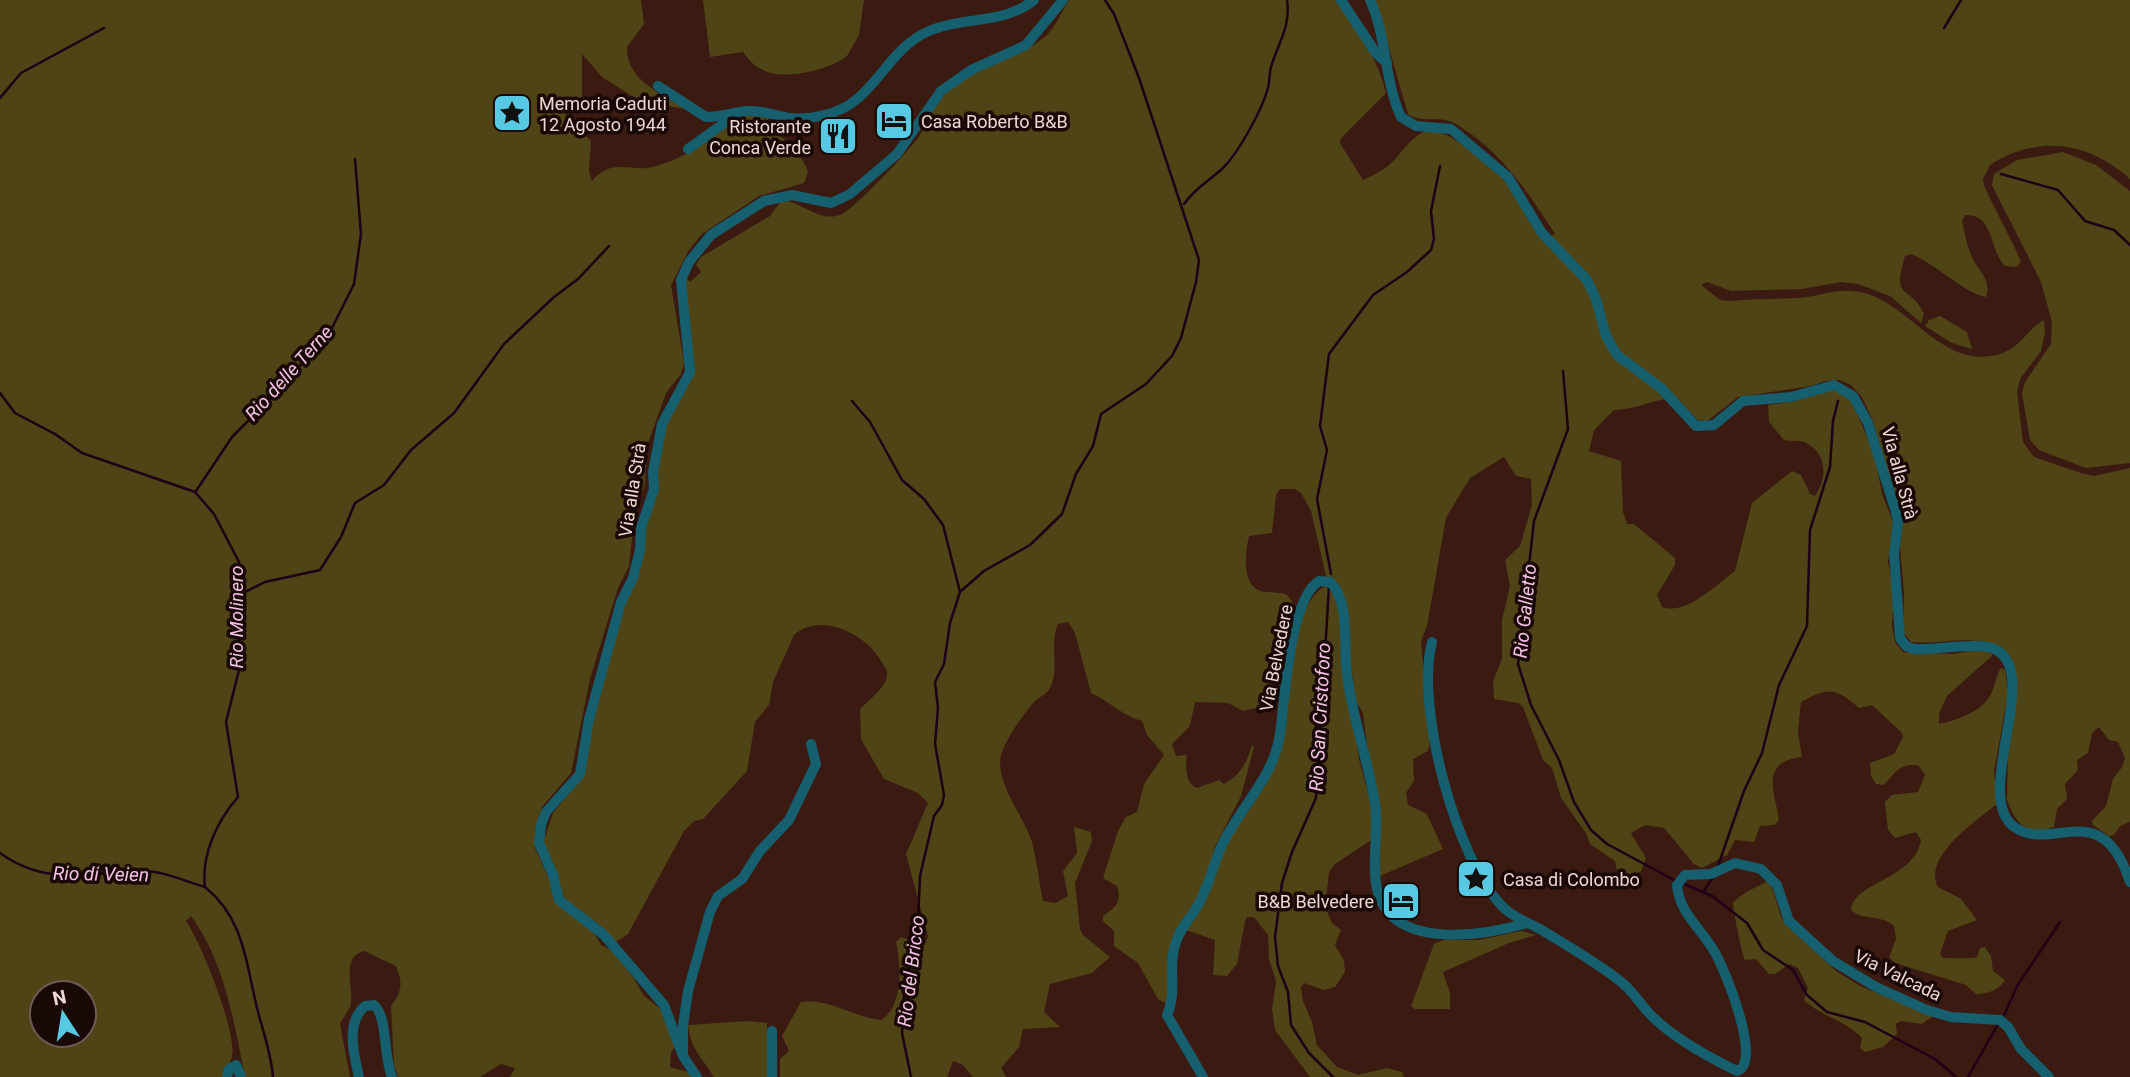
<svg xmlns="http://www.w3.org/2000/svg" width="2130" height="1077" viewBox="0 0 2130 1077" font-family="Roboto,sans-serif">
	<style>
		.green { fill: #4f4415; fill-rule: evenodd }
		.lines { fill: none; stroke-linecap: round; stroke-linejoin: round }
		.stream { stroke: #1e0018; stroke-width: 2.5 }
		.minor { stroke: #165f6e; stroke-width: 10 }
		.labels { text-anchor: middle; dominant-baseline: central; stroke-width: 7; stroke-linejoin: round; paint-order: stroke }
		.poi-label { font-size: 18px; fill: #eed7d0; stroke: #180906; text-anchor: start }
		.street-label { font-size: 18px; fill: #eed7d0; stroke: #180906 }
		.water-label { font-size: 19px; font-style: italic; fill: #f5c1e8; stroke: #180906 }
	</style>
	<rect width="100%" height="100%" fill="#3b1a11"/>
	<g class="green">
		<path d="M0 0H641L644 24 627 47C625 80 665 97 690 110L640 101 602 77 582 54V96L576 101 554 102 591 141 589 172 592 181C613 156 632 174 656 166 666 163 677 159 686 154 705 144 742 104 766 117 771 120 774 130 779 134 790 146 803 156 808 172L804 183 759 196 702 234 689 250 671 285 684 363 681 374 666 393 647 446 645 483 634 521 629 566 618 588 590 679 571 773 542 807 535 833V848L549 879 555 901 593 931 601 945 611 950 633 977 644 996 663 1011 675 1047 671 1052 670 1067 688 1072 692 1077H510L515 1068 501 1064 480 1077H398L394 1065 391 1006C402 991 403 983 396 966L364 951C341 957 353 985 351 1003 350 1010 343 1017 340 1024L350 1077H245C234 1022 225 963 191 916L186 921C201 943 237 1031 232 1057 230 1064 224 1069 223 1077H0ZM42 993H84V1035H42Z"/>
		<path d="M703 0H864L859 35 847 56C830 70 783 81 763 70 754 66 748 59 743 52L710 57Z"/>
		<path d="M1069 0H1336C1357 27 1378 59 1386 93L1341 138 1340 143 1363 180C1371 176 1380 172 1387 167 1401 156 1408 138 1426 131 1445 123 1502 174 1512 190 1523 207 1530 224 1543 240L1555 234C1528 192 1500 149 1454 123 1440 115 1422 124 1408 114L1375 0H2130V179C2089 142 2038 134 1990 165 1988 169 1984 176 1983 180 1982 187 2016 247 2021 262L2016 267 2005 266C1989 251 1995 214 1965 215L1962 221C1965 232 1966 244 1971 255 1977 270 1992 278 1986 297 1964 293 1936 264 1911 254L1905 256C1891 303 1910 283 1924 314L1921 323 1890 296 1858 284 1841 282 1802 289 1731 291 1707 282 1701 285 1720 300 1731 301C1756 298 1782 300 1807 297 1825 294 1840 288 1860 292 1910 301 1943 374 2003 353 2020 347 2029 328 2044 320L2045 332 2041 351 2020 379 2017 392 2023 442 2034 457 2081 473 2094 476 2130 468V822L2120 826 2114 835 2109 836 2093 825 2092 821 2106 806 2113 779 2122 767 2125 758 2118 742 2109 740 2099 727 2092 733 2088 753 2077 760 2078 770 2065 784 2067 799 2057 809 2054 827C2027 838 2014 822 2007 799L2010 658C1992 628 1941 646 1911 642L1903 632 1904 592 1900 548 1903 514 1894 495 1873 421 1862 397 1851 385 1839 380 1826 381 1811 386 1738 397 1707 421 1698 420 1676 397C1655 399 1634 410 1614 410L1594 430 1589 451 1621 461 1623 512 1627 524H1634L1675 558V565L1657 595 1662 607C1686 616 1717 584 1735 571L1752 503 1792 471 1801 475 1810 494 1815 496C1827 479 1828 454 1806 443 1799 439 1791 442 1784 440L1769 422 1768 405 1792 402 1835 388 1851 399 1875 456 1882 494 1893 522 1888 562 1894 592 1892 626 1895 642 1903 652 1952 654 1985 649 1993 655 1947 696 1939 714V724C1957 720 1982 712 1991 694 1995 686 1996 676 2001 668L2005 670 2008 693 1994 772 1997 804C1977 820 1922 857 1938 887L1961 899 1977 920 1948 931 1940 954 1943 958C1949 958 1974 959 1977 957L1980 948 1985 947 1991 956 1993 971 2005 980C1999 990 1988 994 1976 994L1966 985 1895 963 1889 957 1896 939 1894 926C1881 914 1862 921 1851 910 1854 881 1914 880 1921 840L1916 832 1895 838 1888 830 1885 802 1892 795 1918 792 1925 775 1918 765C1898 764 1896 772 1884 785L1876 784 1871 776 1870 763 1894 754 1903 737 1902 733 1872 705 1859 708C1835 687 1829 687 1801 702L1798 732 1802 757C1760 762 1774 790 1779 819L1775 825 1760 826 1754 842 1735 840 1727 855 1702 868 1694 864 1664 828 1645 825 1631 833 1646 858 1641 871 1630 877 1618 874 1615 861 1590 844 1586 833 1561 798 1552 768 1543 760 1523 707 1518 703 1494 699 1493 681 1502 659V620L1510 586 1505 560 1520 546 1532 505 1531 479 1516 476 1504 457 1470 478 1446 518 1427 626 1421 641 1430 740 1428 751 1413 759 1414 781 1406 793 1408 805 1427 814 1443 849 1380 876V846L1363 713 1356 702 1341 589 1326 576 1311 511 1301 493 1295 489H1280L1276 495 1272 533 1249 536C1246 550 1241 581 1258 590 1265 593 1278 592 1286 594L1294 604 1278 695 1274 705 1264 711 1259 707 1243 711 1228 703 1195 702 1190 726 1172 744 1176 756 1187 755C1185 766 1185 783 1197 788L1219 780 1224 784C1240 775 1247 763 1252 745L1254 747 1241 796 1215 847 1202 891 1173 936 1167 1004 1158 999 1138 963 1114 946V931L1103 921V916C1116 907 1122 902 1117 886L1103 878 1118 831 1126 817 1137 812 1144 784 1164 755 1147 735 1142 721C1121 715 1111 702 1091 693L1075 633 1068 622 1058 624C1049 645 1060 669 1050 688 1047 694 1039 697 1034 702 1023 715 1008 736 1002 752 992 779 1024 816 1032 842 1037 861 1039 882 1043 901L1055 903 1068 896 1063 871 1077 853 1074 827 1091 832 1092 841 1075 883 1080 929 1083 935 1110 957 1092 973 1050 984 1044 1012 1060 1027 1023 1029 1019 1047 1001 1068 1006 1077H973L963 1065 953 1061 947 1077H780V1059L789 1051 782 1036 801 1002C827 997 855 1018 881 1020 904 1006 901 964 896 942L901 937 925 945 928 936 906 854 928 803 918 793 884 779 861 739 860 709C868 701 886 687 887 676 888 669 884 667 881 661 867 635 821 611 794 635L773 682 769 705 755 722 747 771 703 819 694 821 684 831 628 934 616 942 596 922 565 900 543 843 553 813 583 776 587 743 645 528 666 425 691 378 685 276 690 282 701 272 696 265 701 257 770 216 782 200C803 202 820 224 842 214 854 209 912 148 920 135 929 119 934 102 948 90 977 66 1017 60 1046 36 1055 28 1062 11 1069 0Z"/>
		<path d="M2063 152 2096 165 2130 191V463L2086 468 2039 450 2030 440 2022 393 2025 382 2051 344 2052 322 2041 282 1992 185 1994 174 2017 160Z"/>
		<path d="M1940 316 1967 332 1972 349 1952 343 1925 326 1929 320Z"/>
		<path d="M1326 586 1333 590 1339 612 1359 759 1373 812 1371 840 1335 864 1329 872 1325 907 1332 923 1341 930 1335 945 1344 960 1345 972 1335 987 1324 990 1304 983 1301 987 1303 1001 1312 1022 1317 1045 1337 1067 1358 1075 1387 1068 1402 1072 1404 1077H1310L1275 1030 1272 1009 1276 981 1269 959 1268 935 1254 917H1247L1245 921 1237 964 1227 976 1213 975 1215 940 1186 930C1199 901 1210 870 1226 843 1246 810 1272 784 1280 745 1288 708 1289 602 1326 586Z"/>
		<path d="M1768 881C1777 894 1776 908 1784 922L1836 971 1860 986 1933 1016 1922 1024 1901 1021 1896 1024 1897 1034 1883 1047 1865 1052 1860 1048 1862 1038C1845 1020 1822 1017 1804 1000L1808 988 1798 968 1789 964 1775 974H1769L1756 959 1745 960C1742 955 1733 910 1733 903 1741 893 1757 887 1768 881Z"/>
		<path d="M1521 931 1536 935 1509 943 1443 972 1450 993V1009H1415L1411 1006 1434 944 1444 940H1479Z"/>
		<path d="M749 1021 767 1023 768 1077H714C702 1057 691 1051 688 1025Z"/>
	</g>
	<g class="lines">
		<g class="stream">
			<path d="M1944 28 1961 0"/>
			<path d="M0 98 21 73 104 28"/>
			<path d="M2001 174 2058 190 2085 221 2114 230 2130 245"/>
			<path d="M1184 204C1195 188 1209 181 1223 168 1239 152 1262 110 1268 88 1270 81 1269 74 1271 67 1278 43 1291 27 1287 0"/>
			<path d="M1563 371 1568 429 1534 521 1518 664 1531 705 1559 760 1574 802 1591 830 1607 844 1674 880"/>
			<path d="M0 393 15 413 55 434 82 453 195 492 214 514 239 562 240 666 226 722 238 797C217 821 201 855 205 887 244 918 246 963 257 1008 263 1032 271 1052 273 1077"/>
			<path d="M852 401 870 422 902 480 924 499 943 525 960 592 950 623 944 664 935 682 938 708 935 744 944 795 942 805 934 816 920 876 917 945 905 981 902 1033 911 1077"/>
			<path d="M196 491 232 437 279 390 332 328 354 284 361 234 355 159"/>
			<path d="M1331 574 1317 499 1327 450 1320 426 1329 354 1373 295 1407 272 1431 250 1434 239 1431 211 1440 166"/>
			<path d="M1329 586 1323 687 1317 708 1315 745 1318 758 1316 798 1292 852 1282 883 1275 937 1278 966 1288 992 1291 1025 1309 1053 1333 1077"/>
			<path d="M961 591 984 571 1030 545 1062 514 1076 474 1093 446 1101 414 1146 384 1172 356 1181 338 1196 282 1199 260 1139 78 1114 14 1105 0"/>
			<path d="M241 594 265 582 320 570 341 537 355 503 384 485 411 450 454 413 504 344 554 297 578 279 609 246"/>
			<path d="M0 853C47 887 89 872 142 871 164 871 184 881 205 887"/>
			<path d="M1718 866 1744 791 1762 753 1779 685 1807 626 1810 530 1830 467 1833 421 1838 401"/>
			<path d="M1684 884 1712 896 1747 923 1763 950 1793 970 1807 995 1827 1012 1865 1022 1935 1059 1956 1077"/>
			<path d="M1704 891 1713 877"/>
			<path d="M2003 1018 2017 986 2060 922"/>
			<path d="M1968 1077 1998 1024"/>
		</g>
		<g class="minor">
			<path d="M1341 0 1376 53 1387 63"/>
			<path d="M1370 0C1387 37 1384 80 1401 117L1416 126 1451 129 1508 177 1542 233 1587 280 1596 299 1606 336 1617 355 1661 388 1696 426 1714 425 1743 401 1791 397 1834 385 1853 396 1868 423 1895 509 1898 521 1894 554 1900 638 1906 646 1914 649C1935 650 1972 643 1988 647 2049 661 1971 792 2013 826 2051 855 2101 793 2130 882"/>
			<path d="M658 86 706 117C721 117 734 112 748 111 763 110 776 116 790 118 811 120 839 114 856 100 882 79 896 45 929 31 964 16 1003 25 1034 0"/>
			<path d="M688 149 734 116"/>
			<path d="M1432 642C1415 706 1456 860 1503 907 1514 918 1527 922 1540 929 1566 945 1596 962 1620 981 1632 990 1638 1001 1648 1012 1670 1036 1708 1057 1737 1071 1763 1063 1725 969 1714 951 1701 928 1679 913 1677 885L1685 875 1711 874 1735 863 1761 869 1777 885 1789 921 1833 961 1876 987 1927 1010 1951 1017 2000 1020 2008 1027 2021 1049 2049 1077"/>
			<path d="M772 1031V1077"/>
			<path d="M683 1056 664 1005 604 935 559 900 553 875 539 843 541 825 546 812 580 774 589 719 621 602 633 578 640 550 641 528 654 489 653 472 662 424 690 372 681 280 689 262 711 235 764 201 792 195 831 203 850 194 897 154 941 91 971 70 1026 45 1063 0"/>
			<path d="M227 1077 229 1069 236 1065 241 1077"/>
			<path d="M359 1077C354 1055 345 1023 365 1006L374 1005C388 1017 383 1056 392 1077"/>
			<path d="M697 1077 683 1056V1026L688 991 710 912 718 896 742 879 760 851 789 820 816 764 811 744"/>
			<path d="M1203 1077 1167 1015C1178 991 1167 966 1176 942 1180 928 1191 918 1198 905 1210 885 1213 862 1224 841 1243 804 1274 776 1280 734 1285 700 1289 600 1319 581L1330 582C1349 599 1344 641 1346 664 1350 712 1368 758 1375 804 1379 832 1371 862 1377 889 1391 951 1483 936 1527 923"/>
		</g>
	</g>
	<defs>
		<g id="sight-square" transform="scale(2.0125)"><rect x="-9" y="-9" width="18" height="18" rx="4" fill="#58c9e3" stroke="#180906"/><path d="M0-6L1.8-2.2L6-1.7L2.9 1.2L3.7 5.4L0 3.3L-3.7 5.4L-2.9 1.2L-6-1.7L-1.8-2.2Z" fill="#111"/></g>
		<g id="hotel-square" transform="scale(2.0125)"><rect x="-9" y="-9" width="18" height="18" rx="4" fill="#58c9e3" stroke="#180906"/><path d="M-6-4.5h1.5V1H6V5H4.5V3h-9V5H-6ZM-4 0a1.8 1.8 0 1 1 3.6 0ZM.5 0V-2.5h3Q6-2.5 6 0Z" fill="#111"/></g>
		<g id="restaurant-square" transform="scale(2.0125)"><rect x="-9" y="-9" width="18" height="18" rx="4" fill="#58c9e3" stroke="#180906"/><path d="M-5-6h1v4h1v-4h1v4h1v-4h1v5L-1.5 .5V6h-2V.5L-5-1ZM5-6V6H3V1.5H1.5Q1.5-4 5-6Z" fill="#111"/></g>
	</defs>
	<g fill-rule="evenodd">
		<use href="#sight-square" x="512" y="113"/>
		<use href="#hotel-square" x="894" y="121"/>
		<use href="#restaurant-square" x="838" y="136"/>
		<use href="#sight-square" x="1476" y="879"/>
		<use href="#hotel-square" x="1401" y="901"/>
	</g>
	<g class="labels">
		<g class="poi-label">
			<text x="539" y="103">Memoria Caduti<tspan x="539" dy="21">12 Agosto 1944</tspan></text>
			<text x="921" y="121">Casa Roberto B&amp;B</text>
			<text x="811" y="126" text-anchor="end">Ristorante<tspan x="811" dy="21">Conca Verde</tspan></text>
			<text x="1503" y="879">Casa di Colombo</text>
			<text x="1374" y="901" text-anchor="end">B&amp;B Belvedere</text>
		</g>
		<g class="street-label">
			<text transform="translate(1900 473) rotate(75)">Via alla Strà</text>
			<text transform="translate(632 490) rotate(-81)">Via alla Strà</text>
			<text transform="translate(1276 658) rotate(-79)">Via Belvedere</text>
			<text transform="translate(1898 975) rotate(26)">Via Valcada</text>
		</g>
		<g class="water-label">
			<text transform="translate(289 373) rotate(-48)">Rio delle Terne</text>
			<text transform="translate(1525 611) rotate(-84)">Rio Galletto</text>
			<text transform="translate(236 617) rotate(-90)">Rio Molinero</text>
			<text transform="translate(1320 717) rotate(-87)">Rio San Cristoforo</text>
			<text transform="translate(101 874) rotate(1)">Rio di Veien</text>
			<text transform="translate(911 971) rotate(-83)">Rio del Bricco</text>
		</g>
	</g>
	<g transform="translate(63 1014) rotate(348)"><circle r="33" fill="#180906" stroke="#6e5b57" stroke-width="2"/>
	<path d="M0-5L12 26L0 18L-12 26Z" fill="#58c9e3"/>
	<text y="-10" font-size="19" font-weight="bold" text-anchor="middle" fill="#eed7d0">N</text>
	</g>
</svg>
